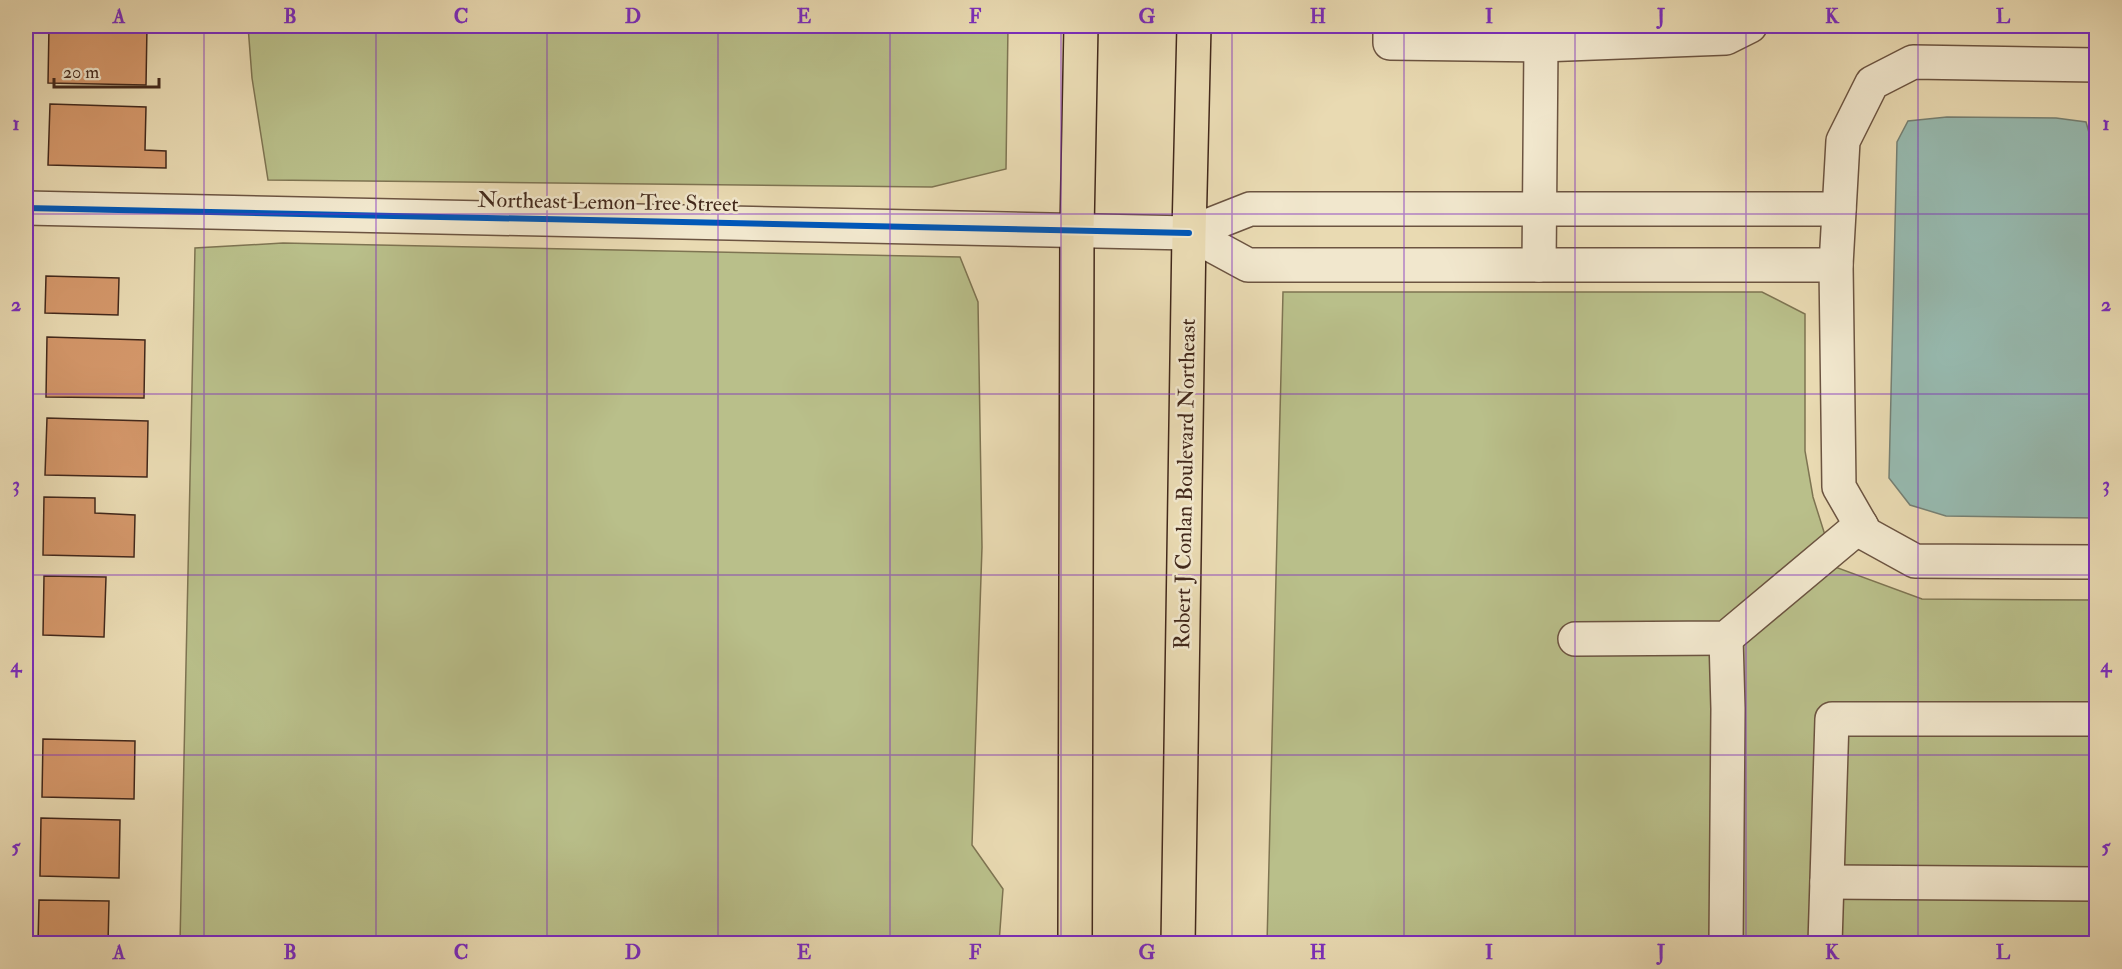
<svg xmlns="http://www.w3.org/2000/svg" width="2122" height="969" viewBox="0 0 2122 969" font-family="'IM FELL Double Pica',serif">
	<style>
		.green { fill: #b9bf8a; stroke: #7e7452; stroke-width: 1.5 }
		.water { fill: #97bab0; stroke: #758074; stroke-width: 1.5 }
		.building { fill: #d4976a; stroke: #42281b; stroke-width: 1.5 }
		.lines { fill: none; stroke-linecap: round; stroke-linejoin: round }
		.minor-casing { stroke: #6c5441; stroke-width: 36 }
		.major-casing { stroke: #42281b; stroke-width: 36 }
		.minor { stroke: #f1e7cd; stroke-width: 33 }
		.major { stroke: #e9dab2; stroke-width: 33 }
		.cycleway-casing { stroke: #f1e7cd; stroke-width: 10 }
		.cycleway { stroke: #0057b8; stroke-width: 6 }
		.grid { fill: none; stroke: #7b2cbf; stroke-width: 1.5; stroke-opacity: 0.55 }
		.labels { text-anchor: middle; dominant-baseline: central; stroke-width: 5; stroke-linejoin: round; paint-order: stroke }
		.street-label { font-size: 22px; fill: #42281b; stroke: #f1e7cd }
		.neatline { fill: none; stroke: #7b2cbf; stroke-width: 2 }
		.grid-label { font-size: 20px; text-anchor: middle; font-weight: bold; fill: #7b2cbf }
	</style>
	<rect width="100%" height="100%" fill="#e9dab2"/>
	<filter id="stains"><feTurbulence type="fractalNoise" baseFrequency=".00333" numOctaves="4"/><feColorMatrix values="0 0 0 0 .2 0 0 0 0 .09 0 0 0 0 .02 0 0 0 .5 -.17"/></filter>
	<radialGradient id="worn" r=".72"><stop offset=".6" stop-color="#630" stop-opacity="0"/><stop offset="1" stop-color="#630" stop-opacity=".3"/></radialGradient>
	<g class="green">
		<path d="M248 26H1008L1006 169 932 187 268 180 252 78Z"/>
		<path d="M283 243 960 257 978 302 982 547 972 845 1003 889 999 943H180L195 248Z"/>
		<path d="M1283 292H1762L1805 314V451L1813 497 1835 567 1922 599 2096 600V943L1267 944Z"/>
	</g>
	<path class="water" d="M1947 117 2056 118 2086 122 2096 157V518L1946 516 1910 505 1889 478 1897 142 1908 121Z"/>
	<g class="building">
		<path d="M49 26H147L146 85 48 83Z"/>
		<path d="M50 104 146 107 145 150 166 151V168L48 165Z"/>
		<path d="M46 276 119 278 118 315 45 313Z"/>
		<path d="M47 337 145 340 144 398 46 397Z"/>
		<path d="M47 418 148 421 147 477 45 475Z"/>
		<path d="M44 497 95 498V513L135 515 134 557 43 555Z"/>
		<path d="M44 576 106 577 104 637 43 635Z"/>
		<path d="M43 739 135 741 134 799 42 797Z"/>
		<path d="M41 818 120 820 119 878 40 876Z"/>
		<path d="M39 900 109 901 108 944H38Z"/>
	</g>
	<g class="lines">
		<g class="minor-casing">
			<g id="minor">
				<path d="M1390 26V43L1541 45 1726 38 1750 26"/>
				<path d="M2096 65 1913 62 1872 83 1843 141 1836 265 1839 487 1866 534 1915 561 2096 562"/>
				<path d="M26 208 1189 233"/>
				<path d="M1539 265 1541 45"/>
				<path d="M1836 265H1248L1189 233 1250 209H1839"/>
				<path d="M1575 639 1726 638 1861 525"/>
				<path d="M1827 882 2096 884"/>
				<path d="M1726 944 1728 709 1726 638"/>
				<path d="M1825 944 1832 719H2096"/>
			</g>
		</g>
		<g class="major-casing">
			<g id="major">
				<path d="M1075 944 1077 230 1081 26"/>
				<path d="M1178 944 1189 233 1194 26"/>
			</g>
		</g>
		<use href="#minor" class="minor"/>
		<use href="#major" class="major"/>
		<g class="cycleway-casing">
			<path id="cycleway" d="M26 208 1189 233"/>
		</g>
		<use href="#cycleway" class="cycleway"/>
	</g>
	<path class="grid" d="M204 26V944M376 26V944M547 26V944M718 26V944M890 26V944M1061 26V944M1232 26V944M1404 26V944M1575 26V944M1746 26V944M1918 26V944M26 214H2096M26 394H2096M26 575H2096M26 755H2096"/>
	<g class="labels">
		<g class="street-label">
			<text transform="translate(608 202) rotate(1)">Northeast Lemon Tree Street</text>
			<text transform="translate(1185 484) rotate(-89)">Robert J Conlan Boulevard Northeast</text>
		</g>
	</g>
	<rect width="2122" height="969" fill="none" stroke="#e9dab2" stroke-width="66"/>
	<path d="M54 78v9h105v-9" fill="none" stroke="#42281b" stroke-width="3"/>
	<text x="63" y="78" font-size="18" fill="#42281b" stroke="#f1e7cd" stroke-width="4.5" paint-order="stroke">20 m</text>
	<rect x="33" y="33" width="2056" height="903" class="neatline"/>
	<g class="grid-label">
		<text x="119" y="23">A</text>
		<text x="290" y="23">B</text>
		<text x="461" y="23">C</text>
		<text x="633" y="23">D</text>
		<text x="804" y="23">E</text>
		<text x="975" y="23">F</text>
		<text x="1147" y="23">G</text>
		<text x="1318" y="23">H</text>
		<text x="1489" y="23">I</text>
		<text x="1661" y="23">J</text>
		<text x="1832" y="23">K</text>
		<text x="2003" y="23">L</text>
		<text x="16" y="130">1</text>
		<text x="2106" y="130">1</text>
		<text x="16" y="311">2</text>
		<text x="2106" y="311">2</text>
		<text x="16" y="491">3</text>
		<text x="2106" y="491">3</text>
		<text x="16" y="672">4</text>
		<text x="2106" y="672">4</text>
		<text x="16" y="853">5</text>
		<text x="2106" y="853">5</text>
		<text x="119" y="959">A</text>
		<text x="290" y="959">B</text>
		<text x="461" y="959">C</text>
		<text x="633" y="959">D</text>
		<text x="804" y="959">E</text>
		<text x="975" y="959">F</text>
		<text x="1147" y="959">G</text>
		<text x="1318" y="959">H</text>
		<text x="1489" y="959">I</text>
		<text x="1661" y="959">J</text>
		<text x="1832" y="959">K</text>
		<text x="2003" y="959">L</text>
	</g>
	<rect width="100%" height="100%" filter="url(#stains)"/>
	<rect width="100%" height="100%" fill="url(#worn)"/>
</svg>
